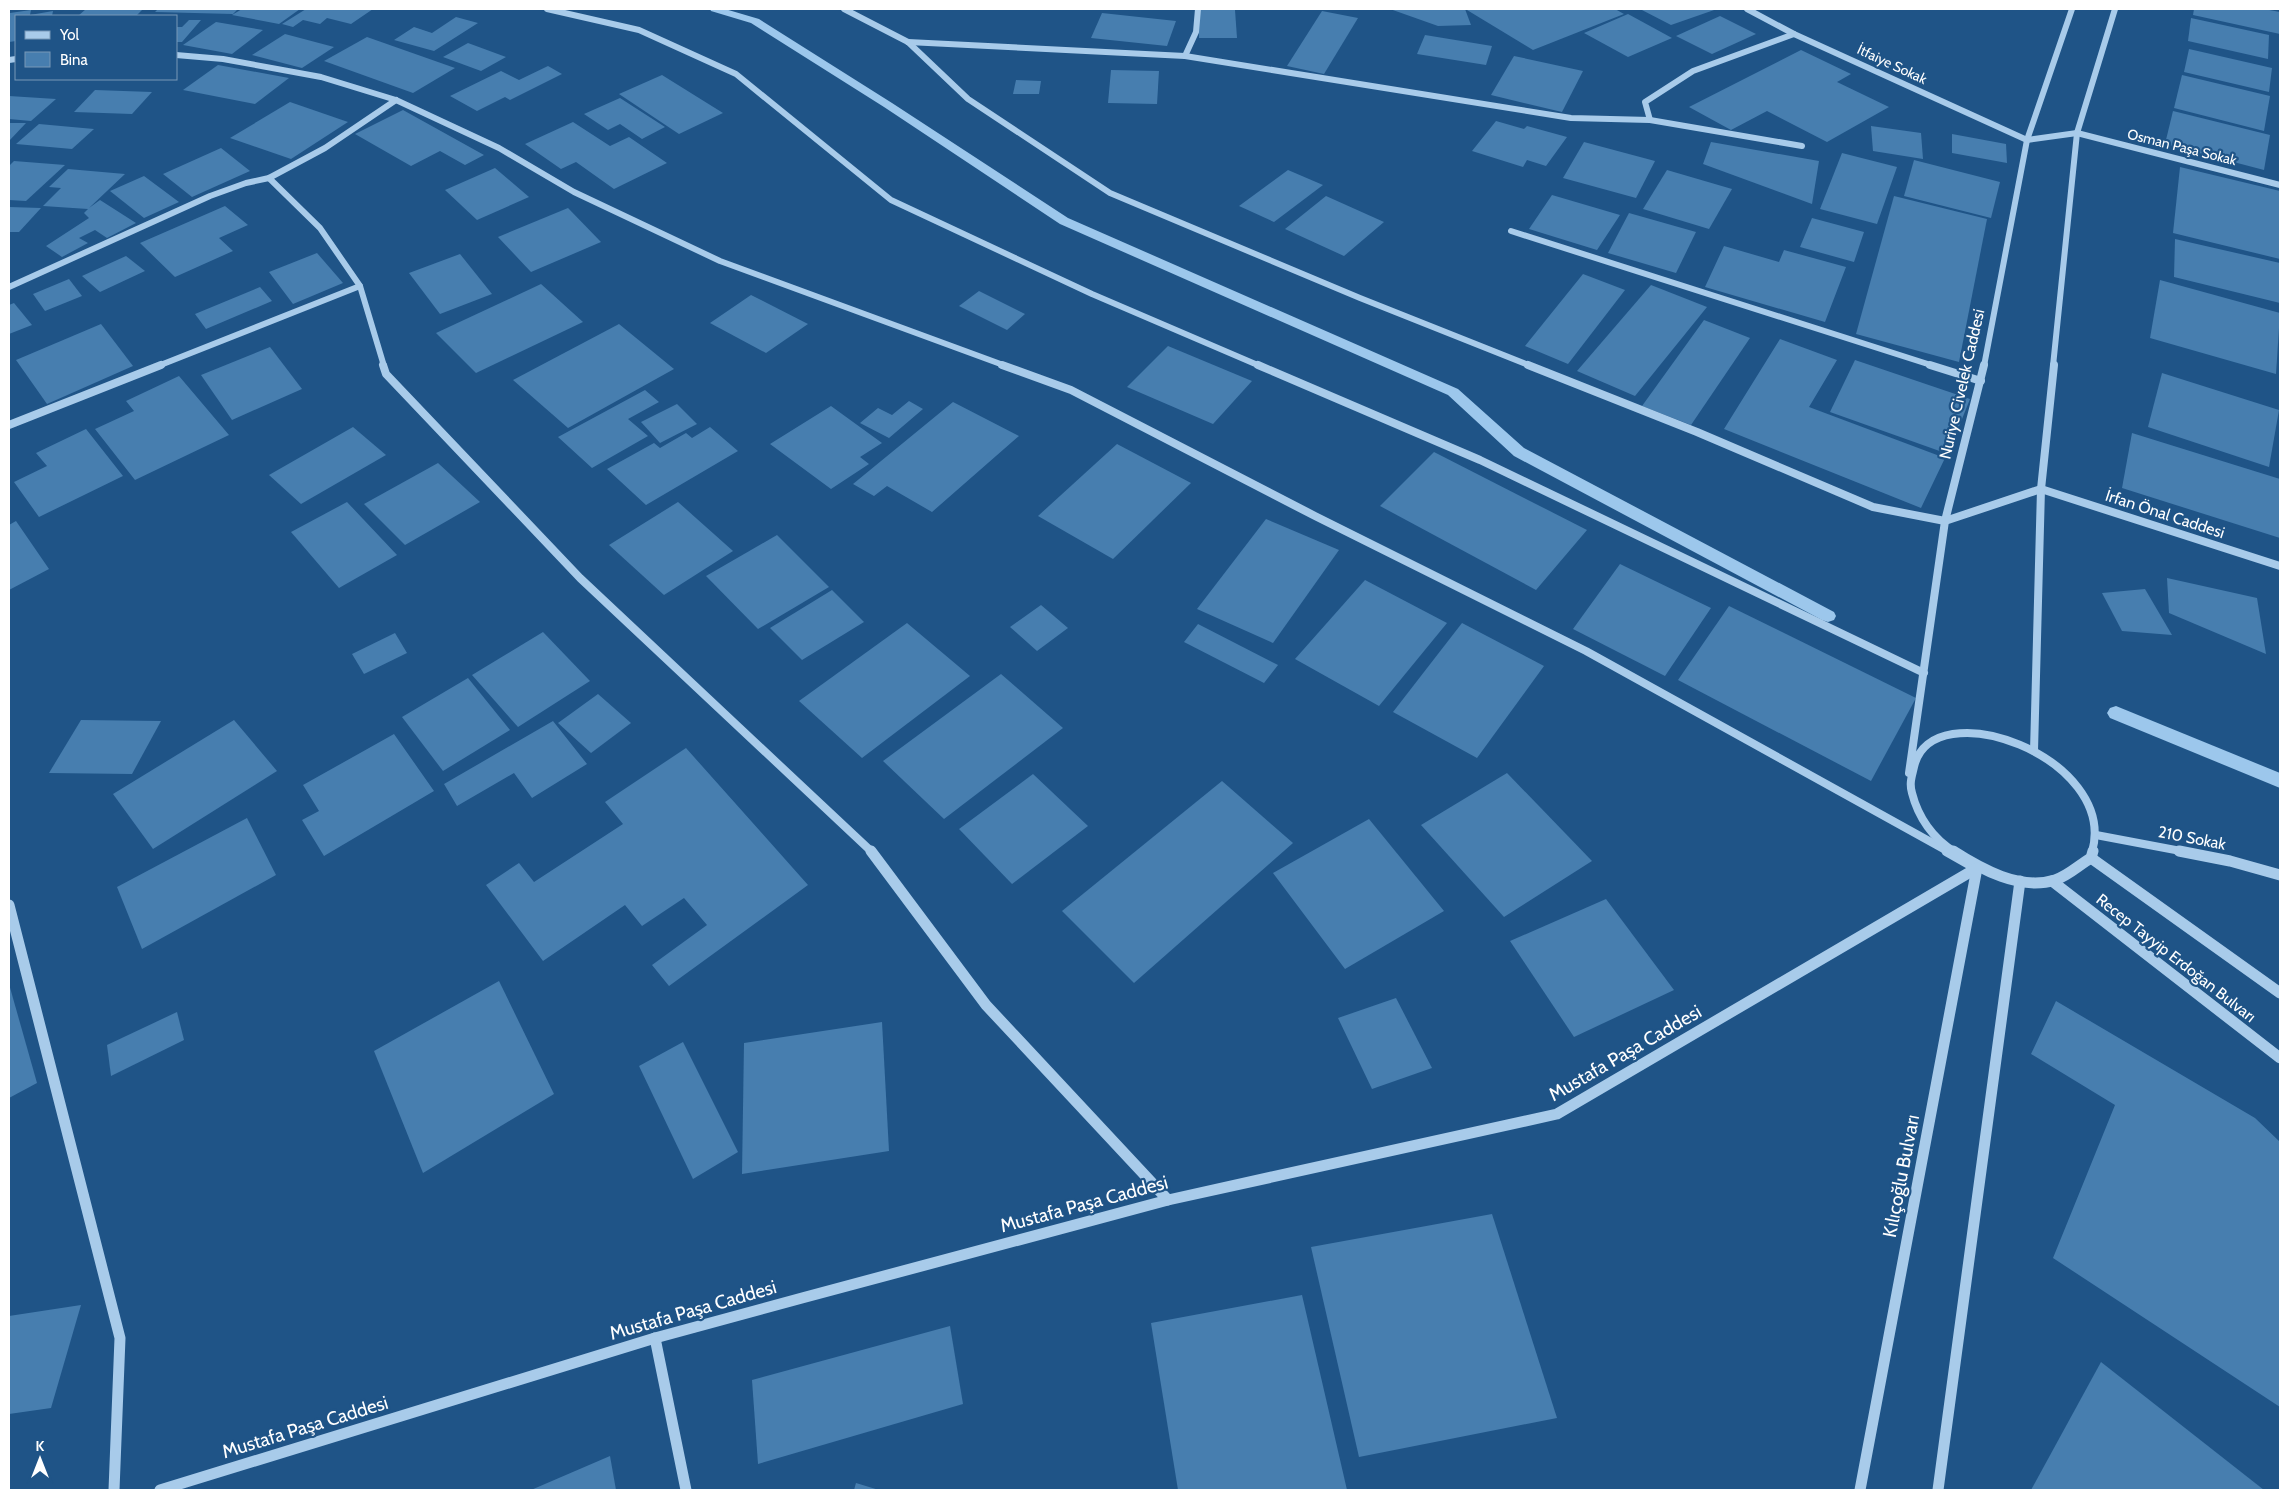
<svg xmlns="http://www.w3.org/2000/svg" width="2289" height="1499" viewBox="0 0 2289 1499" font-family="Cabin,sans-serif">
	<style>
		.lines { fill: none; stroke-linecap: round; stroke-linejoin: round }
		.stream { fill: #9cc7ec; fill-rule: evenodd }
		.building { fill: #477eaf }
		.minor-far2 { stroke: #a8cbea; stroke-width: 6 }
		.minor-far1 { stroke: #a8cbea; stroke-width: 8 }
		.minor { stroke: #a8cbea; stroke-width: 11 }
		.labels { text-anchor: middle; dominant-baseline: central; stroke-width: 4.5; stroke-linejoin: round; paint-order: stroke }
		.far-street-label { font-size: 14px; fill: #fff; stroke: #1f5487 }
		.street-label { font-size: 16px; fill: #fff; stroke: #1f5487 }
		.near-street-label { font-size: 19px; fill: #fff; stroke: #1f5487 }
	</style>
	<rect width="100%" height="100%" fill="#1f5487"/>
	<g class="lines">
		<g class="stream">
			<path d="M710 9H725L759 19 892 103 1068 218 1458 389 1524 448 1834 612 1836 616 1834 620 1828 622 1822 620 1514 456 1448 395 1060 224 884 107 751 23 711 11Z"/>
			<path d="M2116 706 2280 773V788L2110 718 2107 713 2110 708Z"/>
		</g>
	</g>
	<g class="building">
		<path d="M86 9H143L136 16H78Z"/>
		<path d="M158 9H238L233 14 155 12Z"/>
		<path d="M242 9H300L279 24 232 15Z"/>
		<path d="M306 9H373L351 24 327 18 320 24 303 20 293 27 282 24Z"/>
		<path d="M1390 9H1465L1471 25 1438 26Z"/>
		<path d="M1470 9H1615L1624 14 1533 50 1467 10Z"/>
		<path d="M1640 9H1717L1671 25Z"/>
		<path d="M2194 9H2264L2280 12V34L2193 15Z"/>
		<path d="M31 10 30 15 53 11 52 16H16V41L9 42 10 13Z"/>
		<path d="M1199 10H1235L1237 38H1199Z"/>
		<path d="M1322 11 1358 18 1324 74 1287 66Z"/>
		<path d="M1102 13 1176 21 1167 46 1091 38Z"/>
		<path d="M1628 14 1672 38 1628 57 1584 33Z"/>
		<path d="M1720 16 1756 34 1712 54 1676 36Z"/>
		<path d="M456 17 478 23 434 51 394 40 414 27 432 33Z"/>
		<path d="M2191 18 2269 35 2268 59 2188 41Z"/>
		<path d="M189 20H201L182 42H176V27H182Z"/>
		<path d="M216 22 263 30 232 54 183 45Z"/>
		<path d="M285 34 334 47 302 68 252 55Z"/>
		<path d="M1425 35 1492 46 1486 65 1417 54Z"/>
		<path d="M367 37 455 68 413 93 324 61Z"/>
		<path d="M468 43 506 57 481 71 443 57Z"/>
		<path d="M2189 49 2272 68 2269 92 2184 72Z"/>
		<path d="M1801 50 1851 74 1837 82 1889 107 1827 142 1767 111 1731 130 1689 107Z"/>
		<path d="M1514 56 1583 71 1562 112 1491 95Z"/>
		<path d="M218 65 289 78 255 104 183 90Z"/>
		<path d="M548 66 562 74 510 100 505 97 477 111 450 96 501 71 519 80Z"/>
		<path d="M1111 70 1159 71 1157 104 1108 103Z"/>
		<path d="M662 75 723 113 679 134 619 94Z"/>
		<path d="M2182 75 2270 96 2264 131 2174 108Z"/>
		<path d="M1016 80 1041 81 1039 94H1013Z"/>
		<path d="M95 90 152 92 132 114 74 112Z"/>
		<path d="M9 96 56 99 31 121 9 119Z"/>
		<path d="M620 98 665 127 642 139 620 124 608 130 584 114Z"/>
		<path d="M290 102 348 122 291 159 230 138Z"/>
		<path d="M403 110 484 155 465 165 440 151 411 166 355 134Z"/>
		<path d="M2173 111 2270 135 2264 170 2165 144Z"/>
		<path d="M1496 121 1524 129 1527 126 1567 137 1546 166 1527 160 1523 167 1472 151Z"/>
		<path d="M573 122 610 146 629 137 667 163 614 189 576 162 561 169 525 144Z"/>
		<path d="M9 123H26L9 141Z"/>
		<path d="M39 124 94 129 72 149 16 144Z"/>
		<path d="M1871 126 1921 133 1923 159 1873 151Z"/>
		<path d="M1952 134 2006 144 2007 163 1952 153Z"/>
		<path d="M1584 142 1655 161 1636 198 1563 178Z"/>
		<path d="M1711 142 1819 161 1812 204 1703 164Z"/>
		<path d="M221 148 250 171 192 197 163 174Z"/>
		<path d="M1842 153 1897 167 1877 224 1820 209Z"/>
		<path d="M1914 160 2000 182 1991 218 1904 196Z"/>
		<path d="M14 161 65 165 26 201 9 200V166Z"/>
		<path d="M2180 167 2280 191V259L2173 233Z"/>
		<path d="M495 168 529 197 477 220 445 190Z"/>
		<path d="M68 169 125 174 89 208 100 200 136 223 107 238 95 230 79 238 88 243 62 257 46 246 89 218 84 213 88 209 43 206 61 188 49 187Z"/>
		<path d="M1288 170 1323 185 1274 222 1239 206Z"/>
		<path d="M1667 170 1732 189 1709 229 1643 209Z"/>
		<path d="M144 176 179 202 144 218 110 191Z"/>
		<path d="M1552 195 1620 215 1597 250 1529 229Z"/>
		<path d="M1326 196 1384 222 1344 256 1285 229Z"/>
		<path d="M1894 196 1987 219 1959 362 1856 334Z"/>
		<path d="M225 206 248 225 219 238 233 251 175 277 140 243Z"/>
		<path d="M9 207 41 208 19 232H9Z"/>
		<path d="M568 208 601 242 531 272 498 237Z"/>
		<path d="M1629 213 1696 232 1676 273 1608 253Z"/>
		<path d="M1812 218 1864 232 1854 262 1800 247Z"/>
		<path d="M2175 239 2280 263V303L2174 277Z"/>
		<path d="M1724 246 1779 262 1784 250 1846 267 1825 322 1705 287Z"/>
		<path d="M317 253 343 283 293 304 269 272Z"/>
		<path d="M460 254 492 294 440 314 409 273Z"/>
		<path d="M126 256 145 271 100 292 82 276Z"/>
		<path d="M1583 274 1625 290 1568 364 1525 346Z"/>
		<path d="M69 279 82 296 45 311 33 294Z"/>
		<path d="M2160 280 2280 313 2276 374 2150 338Z"/>
		<path d="M541 284 583 322 476 373 436 333Z"/>
		<path d="M1651 285 1707 307 1635 396 1577 371Z"/>
		<path d="M260 287 272 301 206 329 195 314Z"/>
		<path d="M979 291 1025 314 1007 330 959 306Z"/>
		<path d="M751 295 808 324 766 353 710 323Z"/>
		<path d="M14 303 32 325 9 334V305Z"/>
		<path d="M1704 320 1750 338 1691 425 1642 406Z"/>
		<path d="M101 324 133 366 47 404 16 360Z"/>
		<path d="M619 324 674 369 568 428 513 380Z"/>
		<path d="M1780 339 1837 360 1809 407 1945 458 1921 508 1724 429Z"/>
		<path d="M1168 346 1252 381 1213 424 1127 387Z"/>
		<path d="M270 347 302 389 232 420 201 375Z"/>
		<path d="M1855 360 1970 399 1948 454 1830 412Z"/>
		<path d="M2162 373 2279 410 2269 467 2148 427Z"/>
		<path d="M179 376 229 435 135 480 95 429 134 411 126 401Z"/>
		<path d="M645 390 659 402 628 419 648 436 592 468 558 437Z"/>
		<path d="M909 401 923 409 889 438 860 423 878 408 892 415Z"/>
		<path d="M953 402 1019 436 932 512 887 486 874 496 853 484Z"/>
		<path d="M677 404 697 424 660 443 641 422Z"/>
		<path d="M831 406 882 443 860 457 869 464 831 489 770 444Z"/>
		<path d="M353 427 386 455 301 504 269 475Z"/>
		<path d="M710 427 738 451 646 505 607 469 654 443 660 448 686 433 692 438Z"/>
		<path d="M86 429 123 476 39 517 14 482 47 466 36 453Z"/>
		<path d="M2132 433 2280 479V538L2122 488Z"/>
		<path d="M1117 444 1191 483 1113 559 1038 516Z"/>
		<path d="M1434 452 1587 530 1536 590 1380 506Z"/>
		<path d="M438 463 480 502 405 545 364 504Z"/>
		<path d="M347 502 397 555 339 588 291 532Z"/>
		<path d="M678 502 733 551 664 595 609 545Z"/>
		<path d="M1266 519 1339 550 1273 643 1197 609Z"/>
		<path d="M16 521 49 569 9 590V525Z"/>
		<path d="M777 535 829 587 758 629 706 576Z"/>
		<path d="M1620 564 1711 608 1665 676 1573 629Z"/>
		<path d="M2167 578 2257 598 2266 654 2169 613Z"/>
		<path d="M1365 580 1447 623 1379 706 1295 659Z"/>
		<path d="M2145 589 2172 635 2122 631 2102 593Z"/>
		<path d="M832 590 864 622 802 660 770 628Z"/>
		<path d="M1041 605 1068 628 1037 651 1010 627Z"/>
		<path d="M1729 606 1916 698 1871 781 1678 680Z"/>
		<path d="M907 623 970 676 862 758 799 701Z"/>
		<path d="M1462 623 1544 666 1477 758 1393 712Z"/>
		<path d="M1198 624 1278 665 1264 683 1184 642Z"/>
		<path d="M543 632 590 681 518 727 472 675Z"/>
		<path d="M395 633 407 653 364 674 352 654Z"/>
		<path d="M1001 674 1063 728 944 819 883 761Z"/>
		<path d="M468 678 510 730 443 771 402 717Z"/>
		<path d="M598 694 631 723 591 753 558 723Z"/>
		<path d="M81 720 161 721 132 774 49 773Z"/>
		<path d="M234 720 277 771 153 849 113 794Z"/>
		<path d="M553 721 587 764 532 798 514 773 457 806 444 784Z"/>
		<path d="M394 734 434 791 324 856 302 820 319 811 303 785Z"/>
		<path d="M686 748 808 885 669 986 652 965 707 925 684 898 642 926 625 905 543 961 486 885 519 863 534 882 623 824 605 802Z"/>
		<path d="M1507 773 1592 861 1504 917 1421 825Z"/>
		<path d="M1033 774 1088 826 1012 884 959 829Z"/>
		<path d="M1222 781 1293 843 1134 983 1062 911Z"/>
		<path d="M247 818 276 875 142 949 117 887Z"/>
		<path d="M1369 819 1444 911 1345 969 1273 873Z"/>
		<path d="M1606 899 1674 990 1574 1037 1510 941Z"/>
		<path d="M499 981 554 1094 423 1173 374 1051Z"/>
		<path d="M9 984 37 1083 9 1098Z"/>
		<path d="M1396 998 1432 1068 1372 1089 1338 1018Z"/>
		<path d="M2056 1001 2255 1118 2280 1142V1407L2053 1258 2115 1105 2031 1054Z"/>
		<path d="M177 1012 184 1040 111 1076 107 1045Z"/>
		<path d="M882 1022 889 1151 742 1174 744 1043Z"/>
		<path d="M683 1042 738 1152 693 1179 639 1066Z"/>
		<path d="M1492 1214 1557 1418 1359 1457 1311 1247Z"/>
		<path d="M1302 1295 1347 1490H1178L1151 1323Z"/>
		<path d="M81 1305 51 1408 9 1414V1316Z"/>
		<path d="M950 1326 963 1404 758 1464 752 1380Z"/>
		<path d="M2101 1362 2264 1490H2031Z"/>
		<path d="M610 1456 616 1490H531Z"/>
		<path d="M856 1483 879 1490H854Z"/>
	</g>
	<g class="lines">
		<g class="minor-far2">
			<path d="M547 9 639 30 736 74 891 200 1092 294 1260 366"/>
			<path d="M844 9 908 42 968 99 1110 193 1360 298 1531 366"/>
			<path d="M1747 9 1794 34 2027 140 2077 133 2280 185"/>
			<path d="M908 42 1185 56 1571 118 1650 120 1802 146"/>
			<path d="M176 55 223 59 321 77 396 100 499 148 574 192 720 261 1006 366"/>
			<path d="M1185 56 1196 32 1198 9"/>
			<path d="M9 60 16 59"/>
			<path d="M1650 120 1645 102 1693 71 1794 34"/>
			<path d="M269 178 320 228 360 286 384 366"/>
			<path d="M1511 231 1934 366"/>
			<path d="M9 287 210 196 246 183 269 178 325 148 396 100"/>
			<path d="M158 366 360 286"/>
			<path d="M1984 366 2027 140 2072 9"/>
			<path d="M2053 366 2077 133 2115 9"/>
		</g>
		<g class="minor-far1">
			<path d="M383 365 386 374 580 578 872 852"/>
			<path d="M1002 365 1071 390 1315 516 1586 651 1949 852"/>
			<path d="M1258 365 1480 460 1924 673"/>
			<path d="M1528 365 1697 432 1873 507 1945 521 2041 489"/>
			<path d="M1930 365 1981 381"/>
			<path d="M9 425 161 365"/>
			<path d="M2041 489 2280 566"/>
			<path d="M2034 751 2041 489 2054 365"/>
			<path d="M1909 773 1945 521 1984 365"/>
			<path d="M2096 835 2186 852"/>
			<path d="M1955 852C1933 839 1918 817 1912 793 1909 783 1912 776 1914 767 1931 689 2119 757 2092 852"/>
		</g>
		<g class="minor">
			<path d="M871 851 986 1005 1168 1200"/>
			<path d="M1947 851 1977 868"/>
			<path d="M1953 851C1981 869 2020 891 2055 880 2068 876 2079 865 2091 858L2093 851"/>
			<path d="M2179 851 2230 861 2280 875"/>
			<path d="M2091 858 2280 993"/>
			<path d="M2052 881 2280 1058"/>
			<path d="M9 905 120 1338 114 1490"/>
			<path d="M655 1338 686 1490"/>
			<path d="M160 1490 655 1338 802 1298 1168 1200 1557 1114 1977 868"/>
			<path d="M1860 1490 1977 868"/>
			<path d="M1938 1490 2020 881"/>
		</g>
	</g>
	<g class="labels">
		<g class="far-street-label">
			<text transform="translate(1892 64) rotate(25)">İtfaiye Sokak</text>
			<text transform="translate(2182 147) rotate(14)">Osman Paşa Sokak</text>
		</g>
		<g class="street-label">
			<text transform="translate(1962 384) rotate(-77)">Nuriye Civelek Caddesi</text>
			<text transform="translate(2165 514) rotate(18)">İrfan Önal Caddesi</text>
			<text transform="translate(2192 838) rotate(11)">210 Sokak</text>
			<text transform="translate(2176 958) rotate(38)">Recep Tayyip Erdoğan Bulvarı</text>
		</g>
		<g class="near-street-label">
			<text transform="translate(1625 1053) rotate(-30)">Mustafa Paşa Caddesi</text>
			<text transform="translate(1901 1176) rotate(-79)">Kılıçoğlu Bulvarı</text>
			<text transform="translate(1084 1204) rotate(-15)">Mustafa Paşa Caddesi</text>
			<text transform="translate(693 1310) rotate(-16)">Mustafa Paşa Caddesi</text>
			<text transform="translate(305 1427) rotate(-17)">Mustafa Paşa Caddesi</text>
		</g>
	</g>
	<rect width="2289" height="1499" fill="none" stroke="#ffffff" stroke-width="20"/>
	<rect x="15" y="15" width="162" height="65" fill="#1f5487" stroke="#7998b7"/>
	<rect x="25" y="31" width="25" height="8" fill="#a8cbea" stroke="#7998b7"/>
	<text x="60" y="40" font-size="15" fill="#ffffff">Yol</text>
	<rect x="25" y="52" width="25" height="15" fill="#477eaf" stroke="#7998b7"/>
	<text x="60" y="65" font-size="15" fill="#ffffff">Bina</text>
	<g transform="translate(40 1459)" stroke="#1f5487" stroke-width="4" paint-order="stroke">
	<path d="M0-4L9 19L0 12L-9 19Z" fill="#ffffff"/>
	<text y="-8" font-size="14" font-weight="bold" text-anchor="middle" fill="#ffffff">K</text>
	</g>
</svg>
